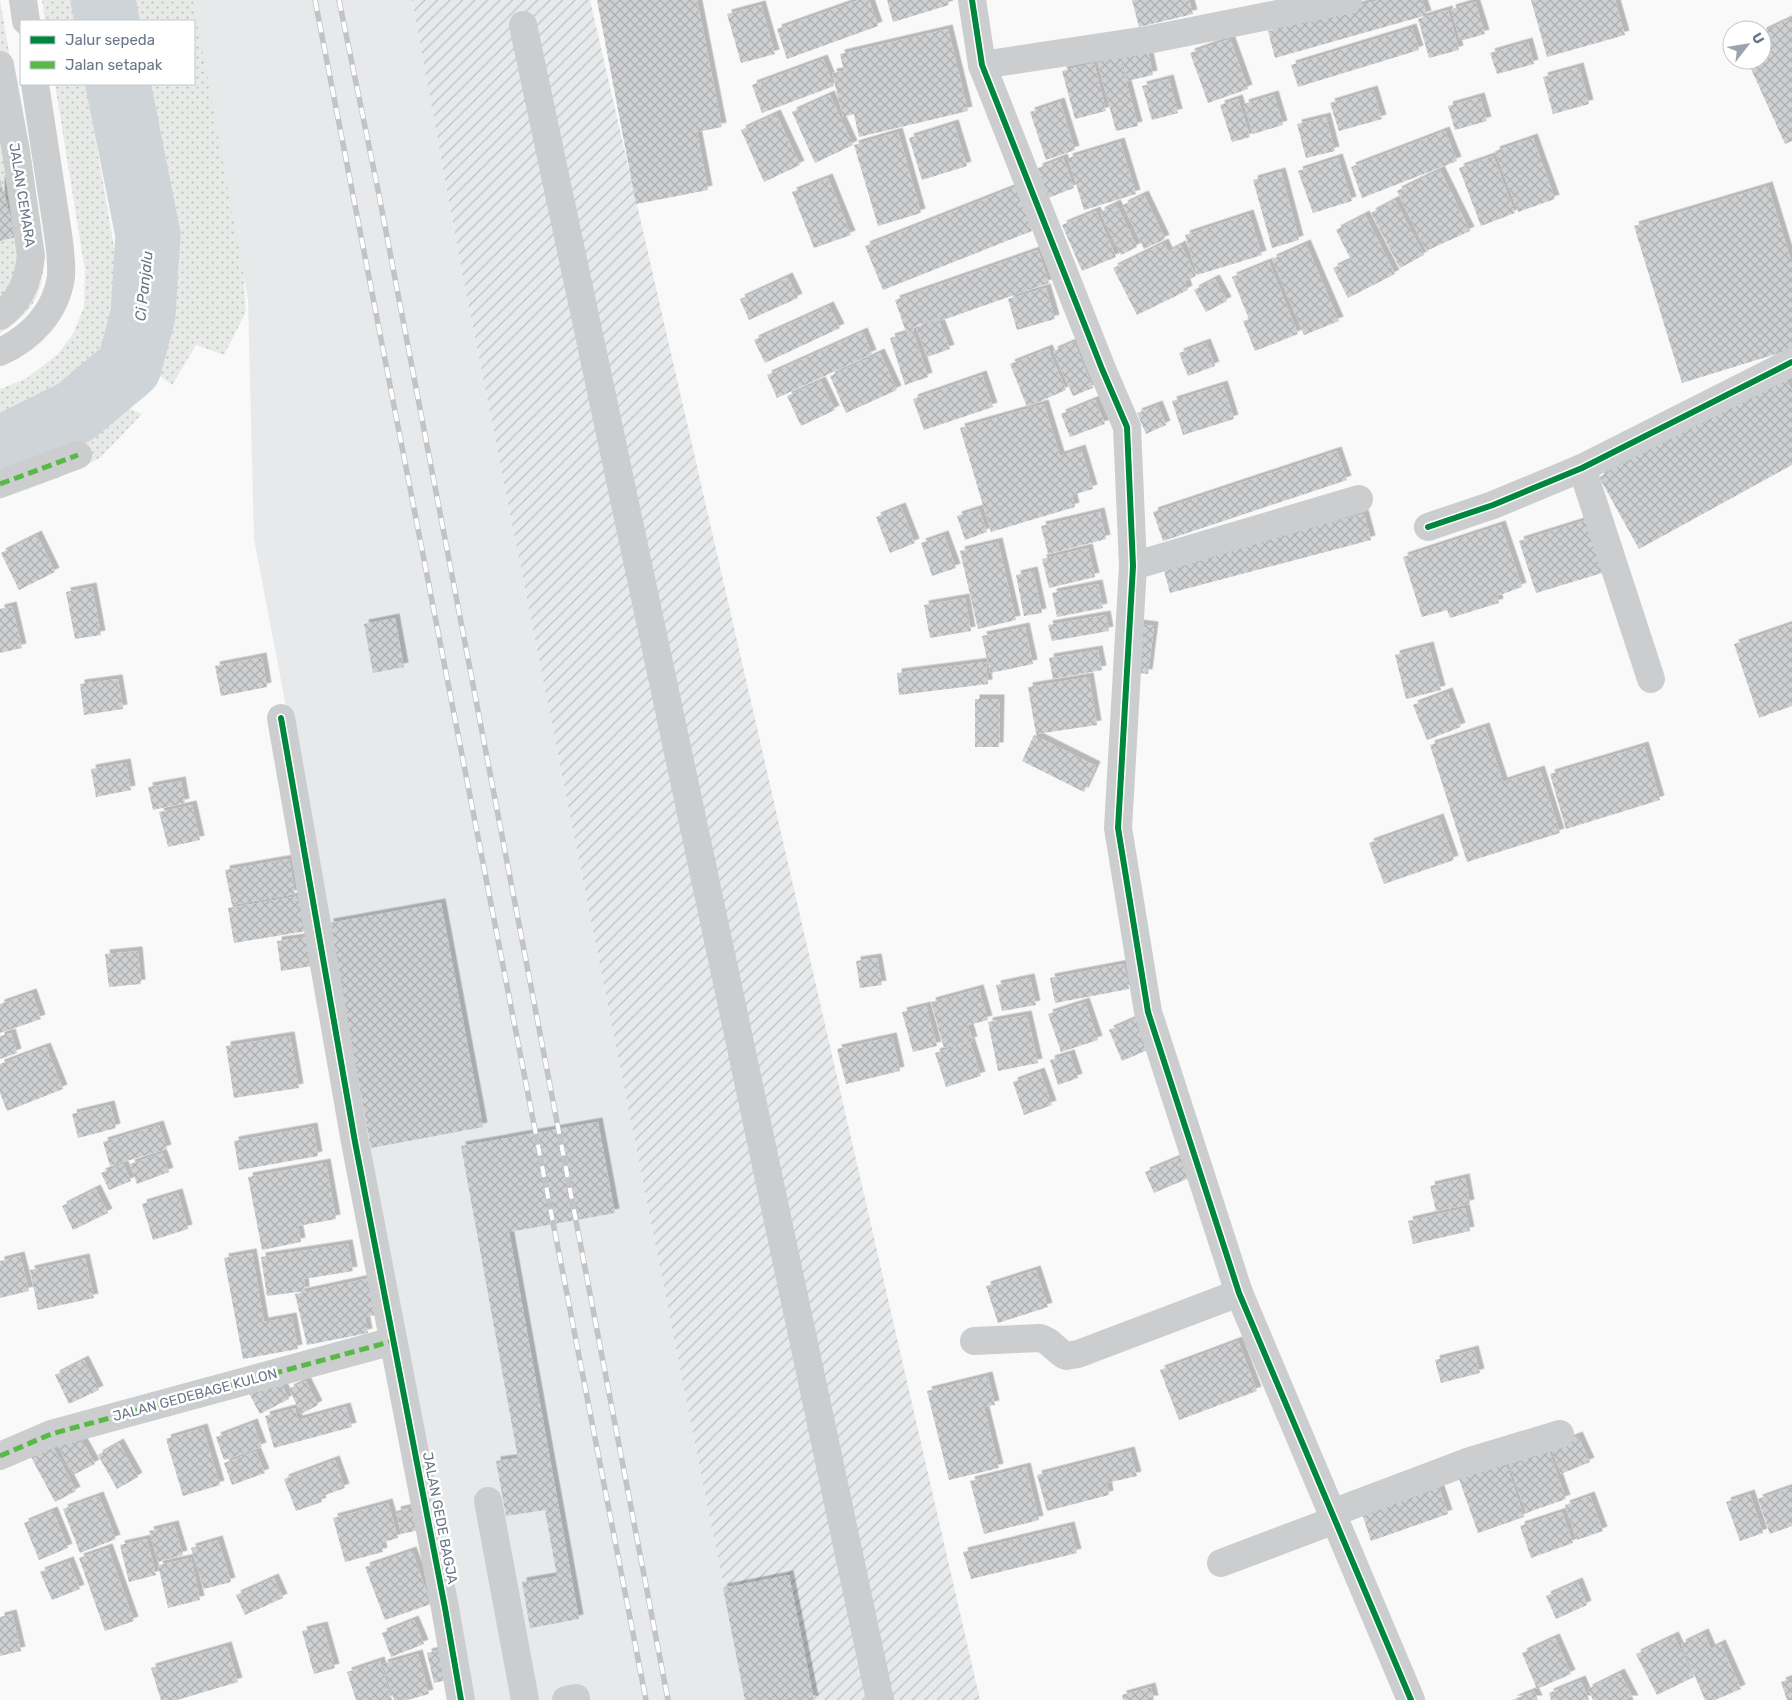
<svg xmlns="http://www.w3.org/2000/svg" width="1792" height="1700" viewBox="0 0 1792 1700" font-family="Rubik,sans-serif">
	<style>
		.built { fill: #e7e9ea }
		.industrial { fill: url(#industrial-furrows) }
		.grass { fill: url(#grass-dots) }
		.lines { fill: none; stroke-linecap: round; stroke-linejoin: round }
		.river { stroke: #ced4d8; stroke-width: 65 }
		.building { fill: url(#building-cross-hatch); filter: url(#shadow) }
		.minor { stroke: #cccdce; stroke-width: 28 }
		.rail-casing { stroke: #c2c3c5; stroke-width: 5.5 }
		.rail { stroke: #fff; stroke-width: 4; stroke-dasharray: 11; stroke-linecap: butt }
		.quiet { stroke: #58b947; stroke-width: 5; stroke-dasharray: 10 5; stroke-linecap: butt }
		.cycleway-casing { stroke: #fff; stroke-width: 9 }
		.cycleway { stroke: #00873e; stroke-width: 6 }
		.labels { text-anchor: middle; dominant-baseline: central; stroke-width: 5; stroke-linejoin: round; paint-order: stroke }
		.street-label { font-size: 14px; fill: #6a7787; stroke: #fff }
		.water-label { font-size: 15px; font-style: italic; fill: #667782; stroke: #fff }
	</style>
	<defs>
		<pattern id="industrial-furrows" width="10" height="10" patternUnits="userSpaceOnUse" patternTransform="scale(1.25)"><rect width="10" height="10" fill="#e7e9ea"/><path d="M-1 1l2-2M0 10L10 0M9 11l2-2" fill="none" stroke="#bfc2c3"/></pattern>
		<pattern id="grass-dots" width="8" height="8" patternUnits="userSpaceOnUse" patternTransform="scale(1.25)"><rect width="8" height="8" fill="#e7eae6"/><path d="M2 2h.1M6 6h.1" fill="none" stroke="#bfc2c0" stroke-width="1.8" stroke-linecap="round"/></pattern>
		<pattern id="building-cross-hatch" width="8" height="8" patternUnits="userSpaceOnUse" patternTransform="scale(1.25)"><rect width="8" height="8" fill="#cfd0d2"/><path d="M0 0l8 8M0 8l8-8" fill="none" stroke="#acaeb0"/></pattern>
		<filter id="shadow"><feDropShadow dx="4.5" dy="-4.5" stdDeviation="0" flood-color="#0004"/></filter>
	</defs>
	<rect width="100%" height="100%" fill="#f9f9f9"/>
	<path class="built" d="M190 0H412L463 277 712 1529 748 1700H475L254 539 248 300Z"/>
	<path class="industrial" d="M412 0H590L980 1700H748L712 1529 463 277Z"/>
	<g class="grass">
		<path d="M0 0 44 258C43 295 32 313 0 333Z"/>
		<path d="M42 0H72L76 21H45Z"/>
		<path d="M127 0H193L243 271 246 312 224 355 196 345 172 385 150 368 174 319 179 265 144 84H194V21H131Z"/>
		<path d="M55 84H86L117 264 120 313 106 355 78 391 44 414 0 433V389L27 378 58 354 73 334 84 307 85 271Z"/>
		<path d="M117 403 142 414 100 458 58 478 0 499V466C25 457 55 450 76 434 93 421 95 411 117 403Z"/>
	</g>
	<g class="lines">
		<g class="river">
			<path d="M103 0 107 21"/>
			<path d="M0 449 75 412 129 367 143 315 148 235 118 84"/>
		</g>
	</g>
	<g class="building">
		<path d="M597 0H697L722 127 697 132 708 190 636 204Z"/>
		<path d="M859 0H869L878 26 787 59 777 29Z"/>
		<path d="M887 0H947L949 5 893 22Z"/>
		<path d="M1132 0H1189L1193 14 1139 27Z"/>
		<path d="M1379 0H1422L1427 15 1275 58 1268 31Z"/>
		<path d="M1531 0H1615L1625 35 1547 57Z"/>
		<path d="M1475 2 1485 34 1460 41 1451 9Z"/>
		<path d="M761 5 775 54 741 63 727 14Z"/>
		<path d="M1448 10 1459 50 1429 58 1418 19Z"/>
		<path d="M1792 18V141L1785 144 1747 60H1762V32Z"/>
		<path d="M1412 28 1419 50 1298 87 1291 65Z"/>
		<path d="M948 29 968 111 859 137 854 114 843 117 832 73 844 71 840 54Z"/>
		<path d="M1230 39 1248 89 1208 103 1190 53Z"/>
		<path d="M1528 42 1534 64 1497 74 1490 53Z"/>
		<path d="M1147 47 1153 75 1127 81 1121 52Z"/>
		<path d="M1119 54 1138 126 1116 131 1097 60Z"/>
		<path d="M823 59 834 86 762 113 752 85Z"/>
		<path d="M1094 63 1106 111 1075 119 1062 71Z"/>
		<path d="M1579 67 1589 104 1553 114 1543 77Z"/>
		<path d="M1169 79 1178 113 1152 120 1142 86Z"/>
		<path d="M1373 90 1382 119 1339 131 1330 103Z"/>
		<path d="M830 95 853 145 815 163 792 112Z"/>
		<path d="M1274 95 1283 125 1253 134 1244 104Z"/>
		<path d="M1480 97 1487 121 1455 130 1448 106Z"/>
		<path d="M1238 99 1250 137 1232 142 1220 105Z"/>
		<path d="M1060 102 1075 150 1046 160 1030 112Z"/>
		<path d="M776 114 800 165 764 182 741 130Z"/>
		<path d="M1326 117 1335 151 1306 158 1297 124Z"/>
		<path d="M954 124 967 166 922 180 909 138Z"/>
		<path d="M1445 131 1457 161 1362 198 1351 167Z"/>
		<path d="M898 132 921 213 878 226 854 145Z"/>
		<path d="M1533 138 1555 199 1518 212 1495 151Z"/>
		<path d="M1120 142 1136 194 1084 210 1068 158Z"/>
		<path d="M1493 156 1515 213 1481 226 1459 168Z"/>
		<path d="M1063 158 1074 188 1048 198 1038 168Z"/>
		<path d="M1338 158 1352 201 1313 213 1298 171Z"/>
		<path d="M1440 170 1470 231 1426 251 1397 191Z"/>
		<path d="M1281 172 1299 240 1272 248 1253 180Z"/>
		<path d="M828 178 851 235 814 248 792 192Z"/>
		<path d="M0 179 16 237 0 241Z"/>
		<path d="M1768 186 1792 264V349L1682 383 1634 226Z"/>
		<path d="M1015 187 1032 231 883 290 865 246Z"/>
		<path d="M1144 195 1165 239 1144 249 1123 205Z"/>
		<path d="M1395 200 1424 255 1400 268 1371 213Z"/>
		<path d="M1116 204 1137 247 1121 255 1100 212Z"/>
		<path d="M1096 211 1116 257 1082 271 1062 225Z"/>
		<path d="M1249 214 1262 255 1197 275 1185 235Z"/>
		<path d="M1365 215 1395 274 1348 298 1333 268 1351 260 1336 230Z"/>
		<path d="M1164 243 1168 252 1181 245 1196 276 1185 281 1188 290 1137 315 1113 268Z"/>
		<path d="M1306 244 1339 321 1304 335 1272 259Z"/>
		<path d="M1038 250 1049 283 940 321 939 317 913 327 914 330 906 332 895 300Z"/>
		<path d="M1269 262 1298 334 1255 351 1243 321 1249 319 1232 277Z"/>
		<path d="M788 277 798 298 749 320 740 299Z"/>
		<path d="M1215 279 1227 301 1206 312 1194 290Z"/>
		<path d="M1046 288 1055 319 1017 330 1008 299Z"/>
		<path d="M829 306 840 328 765 363 754 340Z"/>
		<path d="M938 318 950 349 927 357 916 327Z"/>
		<path d="M913 331 928 377 905 385 890 338Z"/>
		<path d="M863 332 872 354 777 398 767 375Z"/>
		<path d="M1074 342 1093 388 1073 396 1053 351Z"/>
		<path d="M1206 343 1215 366 1188 376 1179 353Z"/>
		<path d="M1048 349 1066 390 1027 407 1010 364Z"/>
		<path d="M880 353 897 390 846 413 830 376Z"/>
		<path d="M982 375 993 407 924 430 913 399Z"/>
		<path d="M1784 376 1792 390V465L1639 549 1599 477Z"/>
		<path d="M821 381 835 410 801 426 787 396Z"/>
		<path d="M1223 385 1234 419 1183 435 1172 401Z"/>
		<path d="M1095 400 1105 424 1070 437 1061 414Z"/>
		<path d="M1044 404 1060 456 1081 449 1093 489 1072 495 1075 507 991 532 960 428Z"/>
		<path d="M1158 405 1166 425 1146 434 1137 413Z"/>
		<path d="M1337 451 1347 480 1163 541 1153 512Z"/>
		<path d="M901 507 915 543 890 553 876 517Z"/>
		<path d="M979 509 987 532 965 540 957 516Z"/>
		<path d="M1100 512 1106 539 1048 554 1041 526Z"/>
		<path d="M1364 514 1371 540 1170 593 1163 567Z"/>
		<path d="M1596 517 1612 570 1536 593 1519 541Z"/>
		<path d="M1501 525 1522 587 1497 596 1499 603 1450 618 1447 610 1422 617 1403 557Z"/>
		<path d="M37 535 55 572 19 590 1 553Z"/>
		<path d="M944 535 956 568 932 576 921 543Z"/>
		<path d="M998 542 1016 620 978 629 960 551Z"/>
		<path d="M1088 548 1095 577 1049 588 1042 559Z"/>
		<path d="M1033 571 1042 613 1024 616 1016 575Z"/>
		<path d="M1098 584 1103 608 1057 617 1052 593Z"/>
		<path d="M92 587 101 635 75 639 66 592Z"/>
		<path d="M965 598 971 631 930 638 924 605Z"/>
		<path d="M12 606 22 648 0 653V609Z"/>
		<path d="M1106 615 1109 631 1052 641 1048 625Z"/>
		<path d="M395 618 404 667 373 673 364 624Z"/>
		<path d="M1138 624 1154 626 1148 674 1132 672Z"/>
		<path d="M1792 624V706L1759 718 1734 644Z"/>
		<path d="M1025 627 1033 664 990 673 982 636Z"/>
		<path d="M1429 646 1441 690 1406 699 1395 655Z"/>
		<path d="M1098 650 1102 670 1053 679 1049 658Z"/>
		<path d="M262 657 267 687 221 696 215 666Z"/>
		<path d="M986 662 988 684 899 695 897 673Z"/>
		<path d="M1089 677 1097 725 1036 734 1028 687Z"/>
		<path d="M118 679 123 709 84 715 80 684Z"/>
		<path d="M1448 692 1461 727 1427 740 1413 705Z"/>
		<path d="M975 699H1000L999 747H975Z"/>
		<path d="M1485 727 1503 782 1540 770 1560 833 1467 862 1430 745Z"/>
		<path d="M1034 735 1096 766 1084 792 1022 761Z"/>
		<path d="M1644 746 1660 800 1566 829 1550 774Z"/>
		<path d="M126 763 131 790 96 797 91 769Z"/>
		<path d="M181 781 185 803 153 810 148 787Z"/>
		<path d="M192 805 200 840 168 847 159 812Z"/>
		<path d="M1439 818 1454 860 1384 884 1369 843Z"/>
		<path d="M289 859 295 894 232 905 225 870Z"/>
		<path d="M300 896 306 931 234 943 228 908Z"/>
		<path d="M441 903 483 1127 371 1148 329 923Z"/>
		<path d="M309 937 312 966 281 971 277 941Z"/>
		<path d="M138 951 141 984 109 987 105 954Z"/>
		<path d="M877 958 882 985 860 988 856 961Z"/>
		<path d="M1124 964 1129 989 1055 1003 1050 978Z"/>
		<path d="M1030 978 1036 1005 1002 1011 996 985Z"/>
		<path d="M979 989 988 1020 968 1025 973 1041 944 1048 931 1002Z"/>
		<path d="M32 993 41 1019 0 1033V1004Z"/>
		<path d="M1085 1002 1098 1040 1061 1052 1048 1014Z"/>
		<path d="M926 1006 937 1046 913 1052 902 1012Z"/>
		<path d="M1027 1015 1038 1063 998 1071 988 1022Z"/>
		<path d="M1137 1018 1150 1049 1122 1061 1109 1030Z"/>
		<path d="M11 1033 17 1053 0 1059V1036Z"/>
		<path d="M290 1036 299 1088 234 1098 226 1046Z"/>
		<path d="M892 1037 900 1071 846 1084 837 1049Z"/>
		<path d="M970 1042 981 1076 946 1087 935 1053Z"/>
		<path d="M46 1047 63 1089 7 1111 0 1093V1064Z"/>
		<path d="M1070 1054 1078 1078 1058 1085 1050 1060Z"/>
		<path d="M1040 1072 1052 1105 1024 1115 1013 1082Z"/>
		<path d="M110 1105 116 1128 78 1138 72 1114Z"/>
		<path d="M598 1122 615 1213 509 1232 579 1619 530 1628 522 1582 557 1576 545 1510 506 1516 496 1461 518 1458 461 1146Z"/>
		<path d="M159 1125 167 1149 110 1166 103 1142Z"/>
		<path d="M313 1127 318 1156 239 1170 234 1141Z"/>
		<path d="M162 1153 169 1172 137 1184 130 1164Z"/>
		<path d="M1181 1157 1189 1178 1154 1193 1145 1172Z"/>
		<path d="M326 1163 336 1219 298 1226 301 1242 262 1250 248 1177Z"/>
		<path d="M123 1164 131 1181 109 1190 101 1173Z"/>
		<path d="M1465 1178 1470 1204 1436 1211 1430 1186Z"/>
		<path d="M96 1189 108 1213 73 1230 62 1206Z"/>
		<path d="M178 1193 188 1229 153 1240 142 1204Z"/>
		<path d="M1465 1208 1470 1231 1413 1244 1408 1221Z"/>
		<path d="M348 1244 353 1271 304 1279 305 1291 267 1296 261 1257Z"/>
		<path d="M252 1253 264 1322 292 1317 298 1349 243 1359 224 1258Z"/>
		<path d="M20 1256 29 1291 0 1298V1261Z"/>
		<path d="M85 1258 94 1298 38 1310 30 1270Z"/>
		<path d="M1036 1270 1048 1307 998 1323 986 1286Z"/>
		<path d="M370 1278 377 1315 365 1317 368 1333 307 1345 295 1294Z"/>
		<path d="M1238 1341 1257 1391 1179 1420 1160 1370Z"/>
		<path d="M1474 1350 1480 1373 1441 1383 1435 1360Z"/>
		<path d="M84 1360 99 1390 69 1404 55 1375Z"/>
		<path d="M277 1375 289 1399 260 1414 247 1390Z"/>
		<path d="M988 1376 995 1405 984 1407 999 1468 949 1480 927 1391Z"/>
		<path d="M306 1381 318 1405 301 1414 289 1389Z"/>
		<path d="M346 1407 352 1427 274 1448 265 1416 295 1408 298 1420Z"/>
		<path d="M253 1423 262 1447 224 1460 216 1437Z"/>
		<path d="M203 1428 220 1485 183 1496 166 1439Z"/>
		<path d="M79 1435 95 1464 73 1475 58 1446Z"/>
		<path d="M1578 1436 1590 1462 1561 1474 1551 1447Z"/>
		<path d="M119 1443 138 1477 117 1489 98 1455Z"/>
		<path d="M52 1445 76 1491 55 1502 31 1457Z"/>
		<path d="M256 1451 265 1473 232 1485 224 1463Z"/>
		<path d="M1130 1451 1137 1476 1107 1483 1109 1495 1047 1511 1037 1475Z"/>
		<path d="M1549 1451 1566 1499 1526 1513 1509 1464Z"/>
		<path d="M335 1460 345 1488 320 1497 322 1502 296 1511 284 1479Z"/>
		<path d="M1506 1463 1524 1517 1478 1533 1459 1479Z"/>
		<path d="M1026 1467 1039 1520 984 1534 970 1481Z"/>
		<path d="M1437 1481 1448 1514 1371 1541 1360 1508Z"/>
		<path d="M1792 1487V1526L1770 1534 1758 1499Z"/>
		<path d="M1750 1494 1763 1533 1740 1541 1726 1502Z"/>
		<path d="M99 1496 116 1539 80 1553 63 1509Z"/>
		<path d="M1590 1496 1603 1531 1577 1540 1565 1505Z"/>
		<path d="M388 1503 398 1538 381 1543 383 1552 345 1562 333 1518Z"/>
		<path d="M419 1506 424 1529 401 1534 396 1511Z"/>
		<path d="M53 1511 68 1548 39 1560 24 1523Z"/>
		<path d="M1562 1512 1573 1543 1531 1558 1520 1526Z"/>
		<path d="M174 1525 183 1555 158 1562 149 1531Z"/>
		<path d="M1070 1526 1077 1553 971 1579 963 1552Z"/>
		<path d="M147 1539 156 1575 129 1582 120 1545Z"/>
		<path d="M218 1540 231 1582 204 1589 191 1548Z"/>
		<path d="M108 1548 134 1621 105 1631 79 1558Z"/>
		<path d="M412 1551 431 1604 385 1620 365 1567Z"/>
		<path d="M191 1558 200 1600 168 1608 158 1565Z"/>
		<path d="M69 1561 80 1589 52 1600 40 1572Z"/>
		<path d="M789 1575 814 1700H745L723 1588Z"/>
		<path d="M274 1578 283 1598 245 1615 236 1595Z"/>
		<path d="M1578 1582 1587 1605 1556 1619 1546 1596Z"/>
		<path d="M12 1614 21 1651 0 1656V1617Z"/>
		<path d="M414 1620 424 1644 391 1657 382 1633Z"/>
		<path d="M323 1626 335 1668 314 1674 302 1631Z"/>
		<path d="M1704 1633 1711 1649 1721 1644 1741 1689 1715 1700H1705L1681 1644Z"/>
		<path d="M1674 1636 1694 1677 1657 1695 1636 1654Z"/>
		<path d="M1555 1638 1571 1674 1537 1689 1522 1653Z"/>
		<path d="M227 1646 238 1682 177 1700H161L151 1668Z"/>
		<path d="M448 1648 455 1678 434 1683 427 1653Z"/>
		<path d="M418 1654 429 1694 407 1700H394L383 1664Z"/>
		<path d="M380 1661 392 1700H356L347 1672Z"/>
		<path d="M1620 1673 1634 1700H1593L1588 1689Z"/>
		<path d="M1792 1678V1700H1787L1781 1682Z"/>
		<path d="M1581 1680 1589 1700H1551L1549 1693Z"/>
		<path d="M1151 1687 1154 1700H1123L1122 1695Z"/>
		<path d="M1534 1691 1538 1700H1512Z"/>
	</g>
	<g class="lines">
		<g class="minor">
			<path d="M23 0 26 21"/>
			<path d="M972 0 982 65 1102 369 1127 427 1133 566 1118 828 1148 1012 1239 1293 1411 1700"/>
			<path d="M523 25 880 1700"/>
			<path d="M0 65 16 151 31 256C28 281 20 301 0 316"/>
			<path d="M982 65 1147 40 1348 0"/>
			<path d="M0 352C31 338 56 312 61 277 62 263 60 248 58 234L35 84"/>
			<path d="M1582 468 1651 679"/>
			<path d="M0 484 78 455"/>
			<path d="M1428 527 1493 505 1582 468 1792 362"/>
			<path d="M1133 566 1359 499"/>
			<path d="M281 718 355 1142 445 1608 461 1700"/>
			<path d="M974 1341 1040 1338C1050 1340 1056 1351 1066 1356L1078 1354 1239 1293"/>
			<path d="M0 1456 51 1434 393 1341"/>
			<path d="M488 1501 525 1700"/>
			<path d="M1332 1513 1467 1462 1560 1434"/>
			<path d="M1221 1563 1335 1520"/>
			<path d="M566 1700 576 1698V1700"/>
		</g>
		<g class="rail-casing">
			<g id="rail">
				<path d="M315 0 646 1700"/>
				<path d="M339 0 378 190 668 1700"/>
			</g>
		</g>
		<use href="#rail" class="rail"/>
		<g class="quiet">
			<path d="M0 484 78 455"/>
			<path d="M0 1456 51 1434 393 1341"/>
		</g>
		<g class="cycleway-casing">
			<g id="cycleway">
				<path d="M972 0 982 65 1102 369 1127 427 1133 566 1118 828 1148 1012 1239 1293 1411 1700"/>
				<path d="M1428 527 1493 505 1582 468 1792 362"/>
				<path d="M281 718 355 1142 445 1608 461 1700"/>
			</g>
		</g>
		<use href="#cycleway" class="cycleway"/>
	</g>
	<g class="labels">
		<g class="street-label">
			<text transform="translate(22 195) rotate(81)">JALAN CEMARA</text>
			<text transform="translate(195 1395) rotate(-15)">JALAN GEDEBAGE KULON</text>
			<text transform="translate(440 1518) rotate(79)">JALAN GEDE BAGJA</text>
		</g>
		<g class="water-label">
			<text transform="translate(144 286) rotate(-84)">Ci Panjalu</text>
		</g>
	</g>
	<rect x="20" y="20" width="175" height="65" fill="#ffffff" stroke="#c3c9cf"/>
	<rect x="30" y="36" width="25" height="8" fill="#00873e" stroke="#c3c9cf"/>
	<text x="65" y="45" font-size="15" fill="#6a7787">Jalur sepeda</text>
	<rect x="30" y="61" width="25" height="8" fill="#58b947" stroke="#c3c9cf"/>
	<text x="65" y="70" font-size="15" fill="#6a7787">Jalan setapak</text>
	<g transform="translate(1747 45) rotate(59)"><circle r="24" fill="#ffffff" stroke="#c3c9cf"/>
	<path d="M0-4L9 19L0 12L-9 19Z" fill="#9ca4af"/>
	<text y="-8" font-size="14" font-weight="bold" text-anchor="middle" fill="#6a7787">U</text>
	</g>
</svg>
